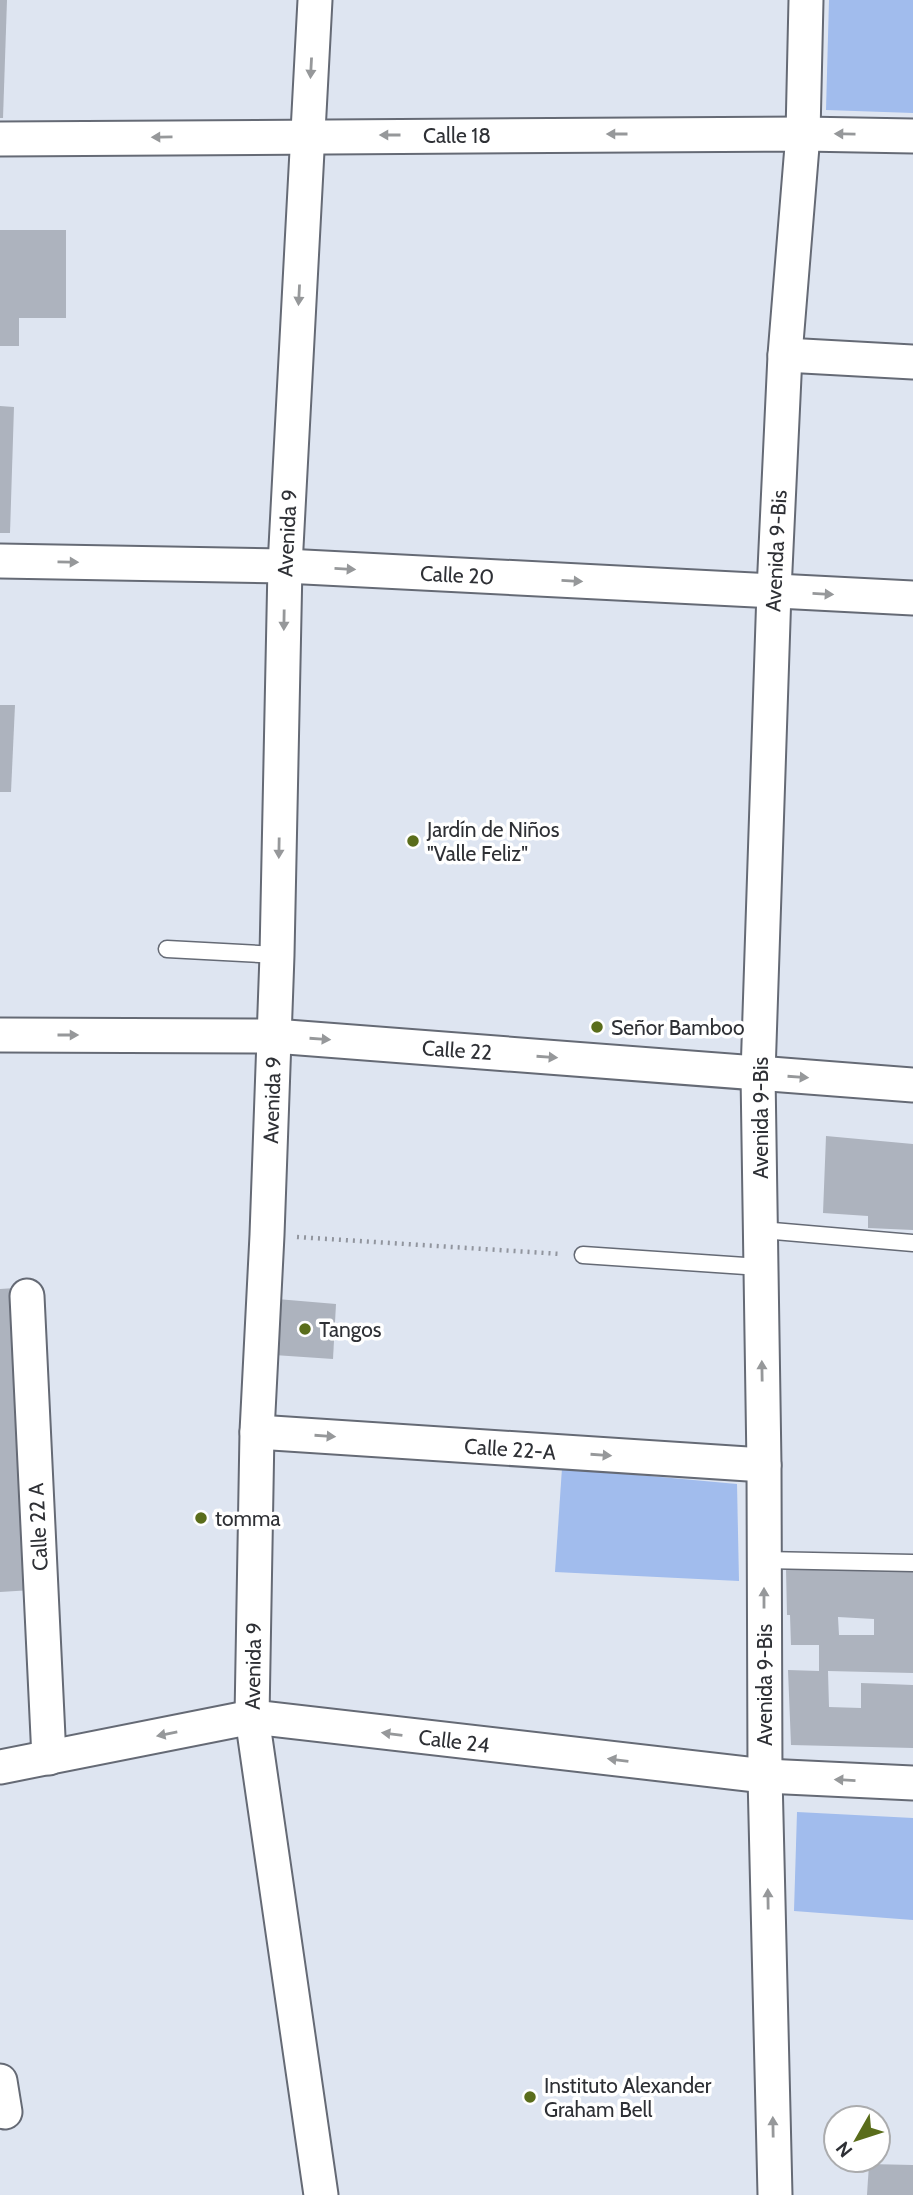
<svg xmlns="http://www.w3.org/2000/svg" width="913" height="2195" viewBox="0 0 913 2195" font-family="Cabin,sans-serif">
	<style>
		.green { fill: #a1bced }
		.building { fill: #adb3be; fill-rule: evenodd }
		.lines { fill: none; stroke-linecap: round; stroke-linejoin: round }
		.lane-casing { stroke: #656a75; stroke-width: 19 }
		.street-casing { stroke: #656a75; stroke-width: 37 }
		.path { stroke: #91959e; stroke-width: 4.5; stroke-dasharray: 2 5; stroke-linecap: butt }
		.lane { stroke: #fff; stroke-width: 16 }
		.street { stroke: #fff; stroke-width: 33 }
		.oneway { fill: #96989a }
		.poi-dot { fill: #5a6d1b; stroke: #fff; stroke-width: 2.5 }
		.labels { text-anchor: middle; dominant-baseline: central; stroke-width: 7; stroke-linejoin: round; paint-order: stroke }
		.street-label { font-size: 21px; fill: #2e3035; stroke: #fff }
		.poi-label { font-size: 21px; fill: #2e3035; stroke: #fff; text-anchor: start }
	</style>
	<rect width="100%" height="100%" fill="#dee5f1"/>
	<g class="green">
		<path d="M829 0H913V113L826 110Z"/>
		<path d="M562 1468 737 1484 739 1581 555 1572Z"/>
		<path d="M797 1812 913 1818V1920L794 1911Z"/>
	</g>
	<g class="building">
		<path d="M0 0H7L3 118H0Z"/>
		<path d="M0 230H66V318H19V346H0Z"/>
		<path d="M0 406 14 407 10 533H0Z"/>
		<path d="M0 705H15L11 792H0Z"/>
		<path d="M826 1136 913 1144V1230L868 1228V1216L823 1213Z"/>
		<path d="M15 1288 32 1590 0 1592V1289Z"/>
		<path d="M277 1299 336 1304 333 1359 274 1355Z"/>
		<path d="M786 1569 913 1571V1673L828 1671 829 1707 861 1708V1683L913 1685V1748L791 1745 788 1670 819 1671V1645H791L790 1615H787ZM838 1617 874 1619V1635H839Z"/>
		<path d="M869 2164 913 2165V2195H867Z"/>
	</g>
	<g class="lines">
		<g class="lane-casing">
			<g id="lane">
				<path d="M167 949 277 955"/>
				<path d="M761 1230 913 1243"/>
				<path d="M583 1255 760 1267"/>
				<path d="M764 1560 913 1563"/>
			</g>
		</g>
		<g class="street-casing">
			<g id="street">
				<path d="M315 0 285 566 277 955 267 1235 257 1432 252 1717 321 2195"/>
				<path d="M0 139 803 134 913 136"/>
				<path d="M785 355 913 362"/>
				<path d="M0 561 285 566 913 598"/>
				<path d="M0 1035 274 1036 913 1085"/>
				<path d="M27 1296 49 1758"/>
				<path d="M257 1432 764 1465"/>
				<path d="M0 1767 252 1717 765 1776 913 1783"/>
				<path d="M0 2081 5 2112"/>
				<path d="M775 2195 765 1776 764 1465 758 1074 774 591 785 355 803 134 806 0"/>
			</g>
		</g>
		<path class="path" d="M297 1237 561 1254"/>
		<use href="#lane" class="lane"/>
		<use href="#street" class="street"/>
	</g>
	<defs><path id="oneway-solid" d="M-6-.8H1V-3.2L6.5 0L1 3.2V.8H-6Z" transform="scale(1.75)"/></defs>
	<g class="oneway">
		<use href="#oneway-solid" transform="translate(311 68) rotate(93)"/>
		<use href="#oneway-solid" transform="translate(617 134) rotate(180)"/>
		<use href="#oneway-solid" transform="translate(845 134) rotate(-179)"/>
		<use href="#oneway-solid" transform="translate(390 135) rotate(180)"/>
		<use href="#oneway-solid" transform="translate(162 137) rotate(179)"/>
		<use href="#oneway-solid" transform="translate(299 295) rotate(93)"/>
		<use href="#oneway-solid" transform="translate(68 562) rotate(1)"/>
		<use href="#oneway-solid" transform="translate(345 569) rotate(3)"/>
		<use href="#oneway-solid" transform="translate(572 581) rotate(3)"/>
		<use href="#oneway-solid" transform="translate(823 594) rotate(3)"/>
		<use href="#oneway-solid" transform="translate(284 620) rotate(91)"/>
		<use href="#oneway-solid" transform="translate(279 848) rotate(91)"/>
		<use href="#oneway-solid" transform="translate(68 1035)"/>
		<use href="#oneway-solid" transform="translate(320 1039) rotate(4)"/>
		<use href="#oneway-solid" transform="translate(547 1057) rotate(4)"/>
		<use href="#oneway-solid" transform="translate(798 1077) rotate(4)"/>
		<use href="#oneway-solid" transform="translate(762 1371) rotate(-91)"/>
		<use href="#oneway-solid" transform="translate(325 1436) rotate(4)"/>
		<use href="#oneway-solid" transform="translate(601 1455) rotate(4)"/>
		<use href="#oneway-solid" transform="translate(764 1598) rotate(-90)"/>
		<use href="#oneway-solid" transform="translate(167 1734) rotate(169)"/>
		<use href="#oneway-solid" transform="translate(392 1734) rotate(-173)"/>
		<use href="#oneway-solid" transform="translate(618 1760) rotate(-173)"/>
		<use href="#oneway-solid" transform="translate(845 1780) rotate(-177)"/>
		<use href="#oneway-solid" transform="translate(768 1899) rotate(-91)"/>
		<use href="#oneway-solid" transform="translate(773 2127) rotate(-91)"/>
	</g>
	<g class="poi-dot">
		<circle cx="413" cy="841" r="7"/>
		<circle cx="597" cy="1027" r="7"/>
		<circle cx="305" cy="1329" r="7"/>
		<circle cx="201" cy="1518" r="7"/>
		<circle cx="530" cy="2097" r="7"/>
	</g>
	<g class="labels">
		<g class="street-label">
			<text x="457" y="135">Calle 18</text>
			<text transform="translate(287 533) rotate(-87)">Avenida 9</text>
			<text transform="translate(776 551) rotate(-87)">Avenida 9-Bis</text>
			<text transform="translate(457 575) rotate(3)">Calle 20</text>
			<text transform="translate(457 1050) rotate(4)">Calle 22</text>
			<text transform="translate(272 1100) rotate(-88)">Avenida 9</text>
			<text transform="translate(760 1118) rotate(-90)">Avenida 9-Bis</text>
			<text transform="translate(510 1449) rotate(4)">Calle 22-A</text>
			<text transform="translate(38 1527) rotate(-93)">Calle 22 A</text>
			<text transform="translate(253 1666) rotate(-89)">Avenida 9</text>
			<text transform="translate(764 1685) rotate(-90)">Avenida 9-Bis</text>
			<text transform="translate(454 1741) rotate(7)">Calle 24</text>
		</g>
		<g class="poi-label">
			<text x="427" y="829">Jardín de Niños<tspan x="427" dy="24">"Valle Feliz"</tspan></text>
			<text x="611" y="1027">Señor Bamboo</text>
			<text x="319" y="1329">Tangos</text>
			<text x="215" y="1518">tomma</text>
			<text x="544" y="2085">Instituto Alexander<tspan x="544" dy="24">Graham Bell</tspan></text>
		</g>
	</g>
	<g transform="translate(857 2139) rotate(231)"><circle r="33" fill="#ffffff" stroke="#abacae" stroke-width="2"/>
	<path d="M0-5L12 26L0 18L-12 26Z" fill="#5a6d1b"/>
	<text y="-10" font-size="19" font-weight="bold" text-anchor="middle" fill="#2e3035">N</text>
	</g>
</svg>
